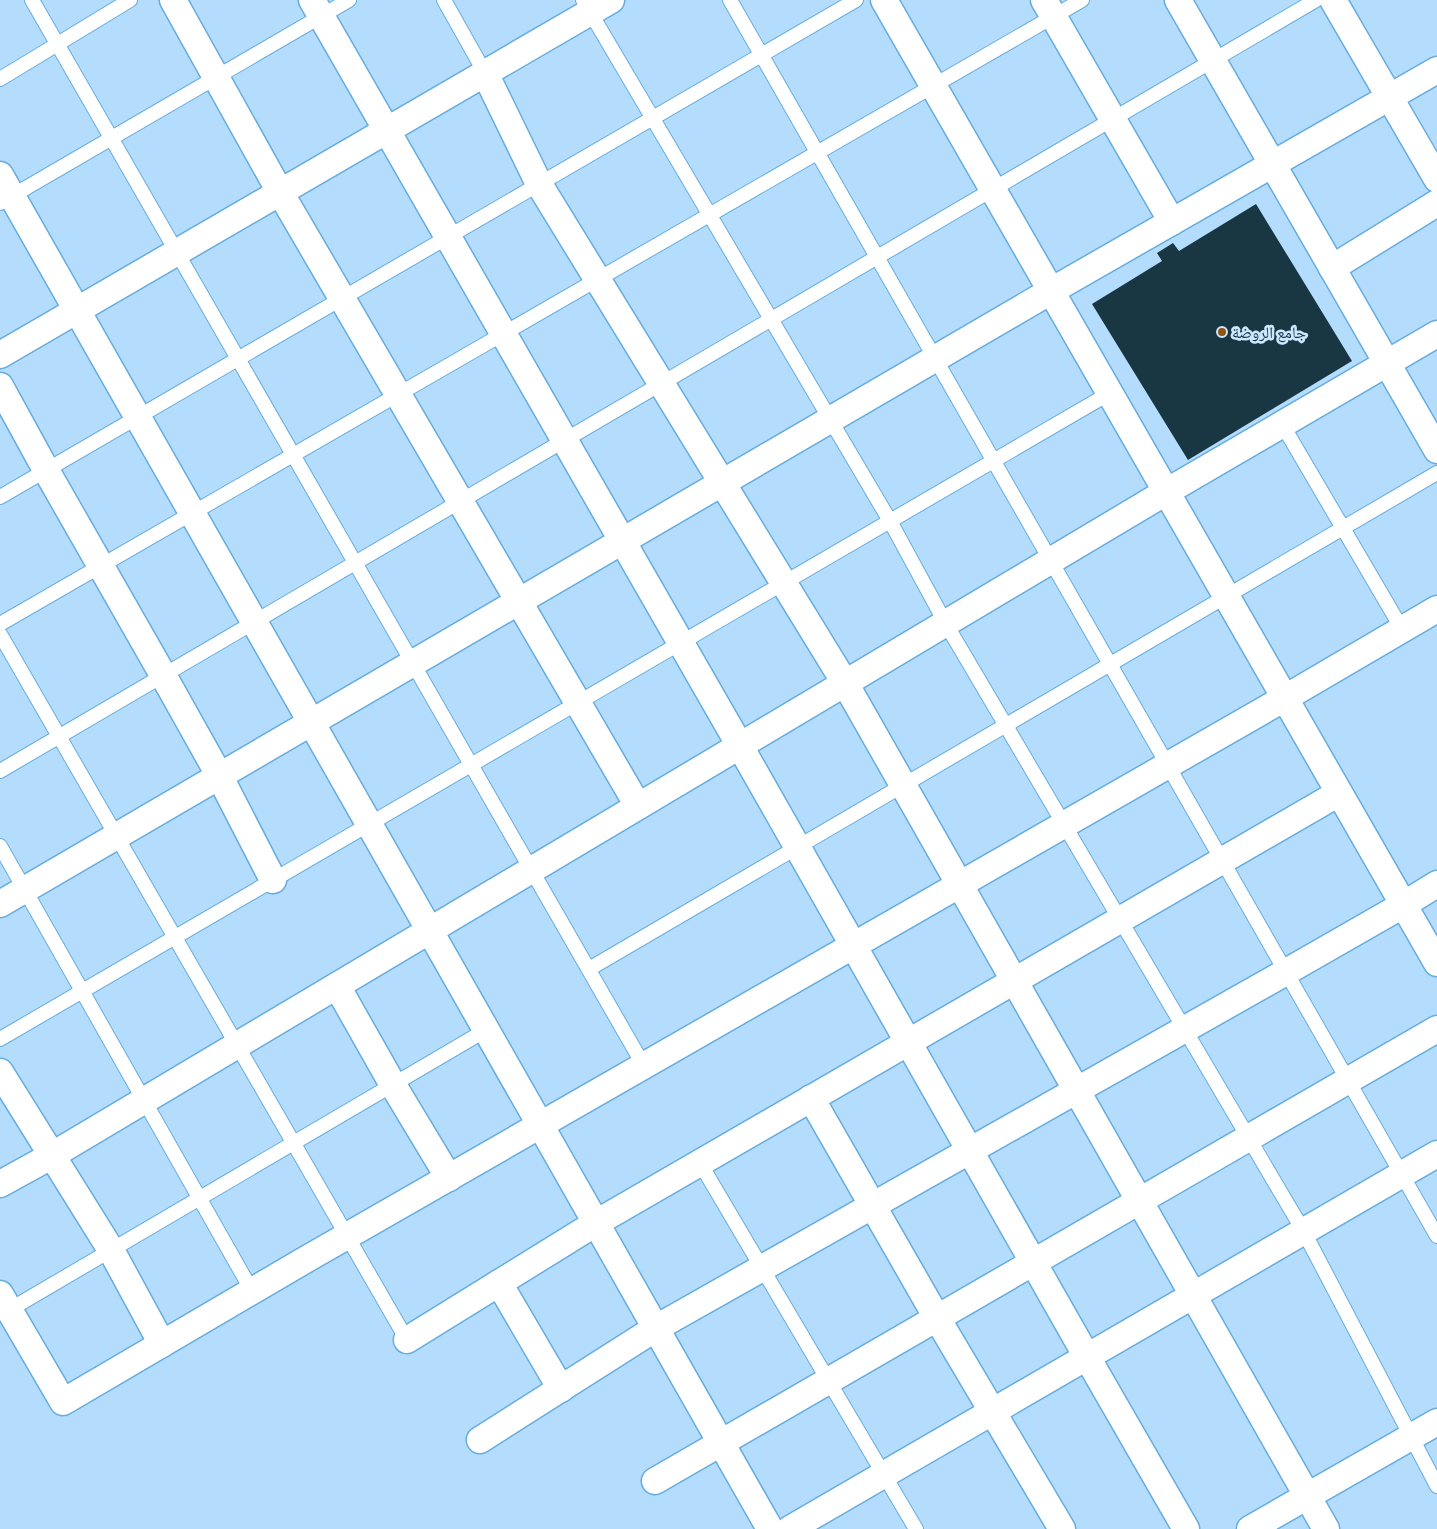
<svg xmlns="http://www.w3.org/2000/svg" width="1437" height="1529" viewBox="0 0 1437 1529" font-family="'Golos Text','Noto Naskh Arabic',sans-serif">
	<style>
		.building { fill: #183742 }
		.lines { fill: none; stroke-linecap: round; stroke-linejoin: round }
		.lane-casing { stroke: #66ace0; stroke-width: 16 }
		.street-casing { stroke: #66ace0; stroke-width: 29 }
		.lane { stroke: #fff; stroke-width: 14 }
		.street { stroke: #fff; stroke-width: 26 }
		.poi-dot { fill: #905513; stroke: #cde8fe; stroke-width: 2 }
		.labels { text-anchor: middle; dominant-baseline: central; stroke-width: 5; stroke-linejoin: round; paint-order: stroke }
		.poi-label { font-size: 16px; fill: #19364c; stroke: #cde8fe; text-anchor: start }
	</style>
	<rect width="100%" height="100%" fill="#b4ddfd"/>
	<path class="building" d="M1256 204 1352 361 1188 460 1092 304 1162 261 1157 253 1173 243 1179 251Z"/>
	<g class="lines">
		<g class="lane-casing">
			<g id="lane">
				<path d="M32 0 644 1066"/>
				<path d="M444 0 485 73"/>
				<path d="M583 0 890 521 946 624 1304 1232 1437 1486"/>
				<path d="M730 0 1437 1236"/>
				<path d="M0 79 130 0"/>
				<path d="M0 203 349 0"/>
				<path d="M1282 424 1402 629"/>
				<path d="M0 497 856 0"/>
				<path d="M0 624 1082 0"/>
				<path d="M0 634 407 1340"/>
				<path d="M0 771 1316 0"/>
				<path d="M0 846 252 1291"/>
				<path d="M589 969 1437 473"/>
				<path d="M0 1039 1110 393"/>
				<path d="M700 1163 916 1529"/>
				<path d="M4 1313 486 1030"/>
			</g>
		</g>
		<g class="street-casing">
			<g id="street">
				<path d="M173 0 280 192 638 806"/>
				<path d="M312 0 740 746 1087 1357 1186 1529"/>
				<path d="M884 0 1437 963"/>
				<path d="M1044 0 1172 222"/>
				<path d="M1178 0 1437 450"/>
				<path d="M1333 0 1437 179"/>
				<path d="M485 73 539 184 845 683 1326 1529"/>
				<path d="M0 175 770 1529"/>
				<path d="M1332 268 1437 203"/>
				<path d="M0 355 611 0"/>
				<path d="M0 386 46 470 163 675 219 775 273 880"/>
				<path d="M0 904 1051 291 1437 70"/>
				<path d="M337 986 393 1085 449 1178"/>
				<path d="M0 1072 111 1250 162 1344"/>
				<path d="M811 1098 937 1318 1062 1529"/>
				<path d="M0 1184 51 1156 1166 492 1437 334"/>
				<path d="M499 1283 561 1389"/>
				<path d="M0 1294 63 1402 305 1260 1285 698 1437 609"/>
				<path d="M407 1340 596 1223 1339 793"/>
				<path d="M480 1440 656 1328 1286 972 1403 905 1437 884"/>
				<path d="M655 1481 1437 1029"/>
				<path d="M790 1529 1437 1154"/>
				<path d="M1250 1529 1437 1422"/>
			</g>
		</g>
		<use href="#lane" class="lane"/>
		<use href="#street" class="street"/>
	</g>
	<circle class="poi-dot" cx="1222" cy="332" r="5"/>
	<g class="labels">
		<g class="poi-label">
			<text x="1232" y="332">جامع الروضة</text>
		</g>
	</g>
</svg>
